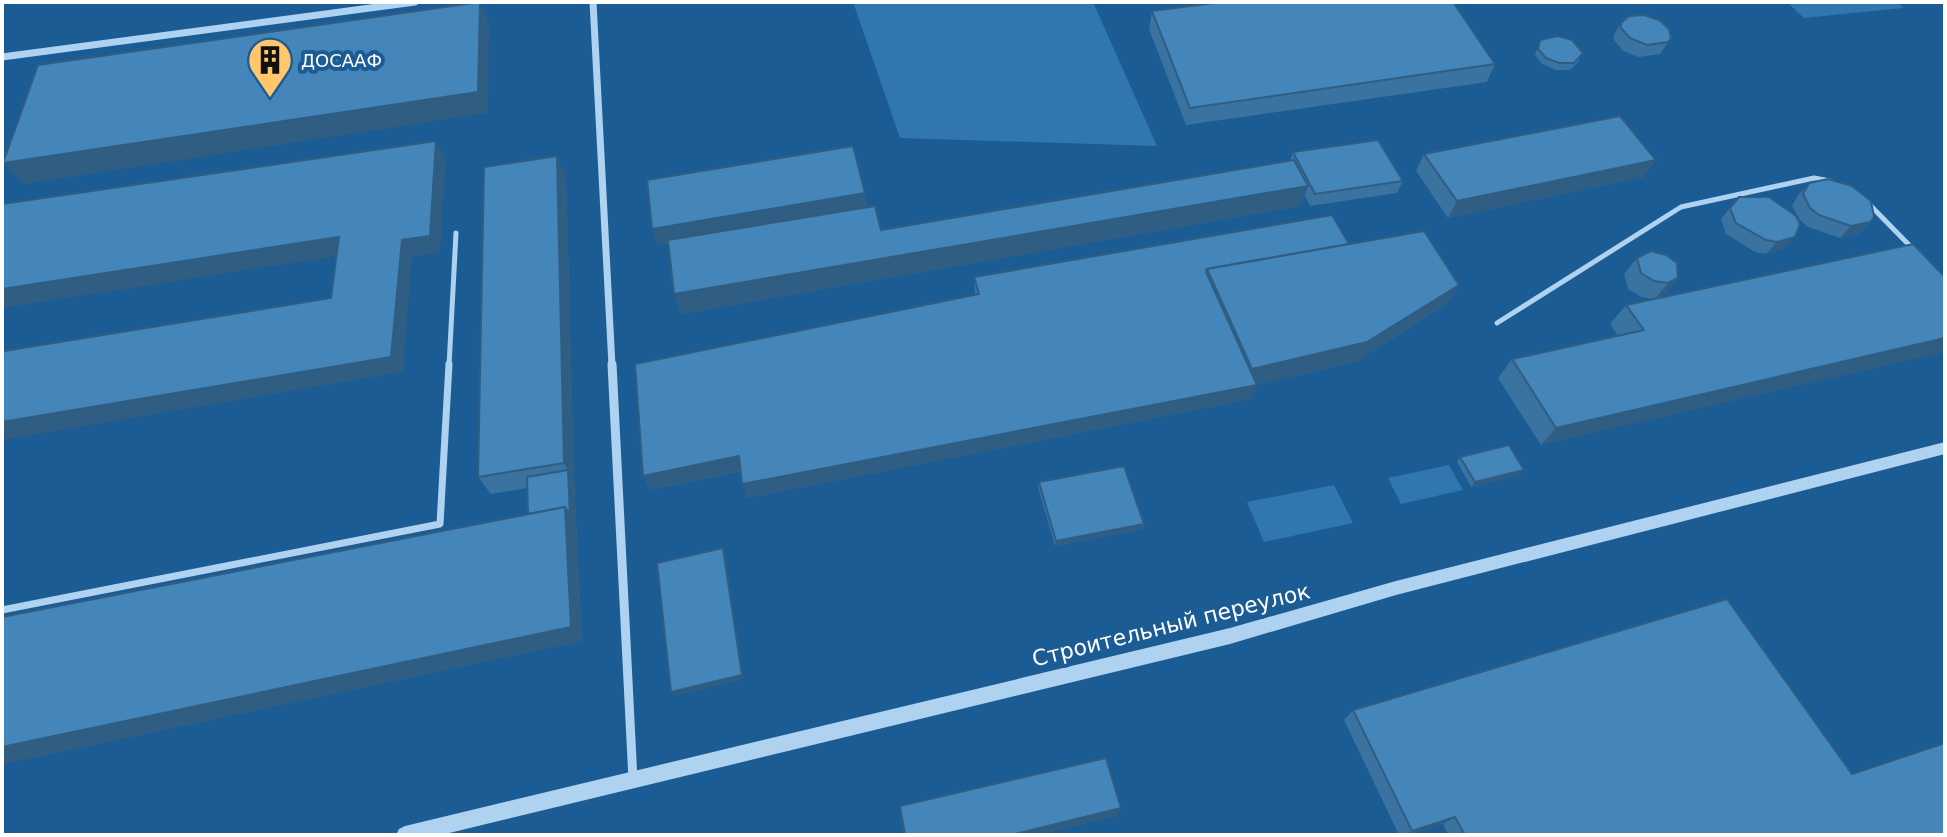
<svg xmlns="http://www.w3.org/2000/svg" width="1947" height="837" viewBox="0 0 1947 837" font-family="'DejaVu Sans',sans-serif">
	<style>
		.green { fill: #3076b1 }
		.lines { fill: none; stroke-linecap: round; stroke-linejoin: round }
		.service-far1 { stroke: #aed2ef; stroke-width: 5 }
		.service { stroke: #aed2ef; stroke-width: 7 }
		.minor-far1 { stroke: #aed2ef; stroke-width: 7 }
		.minor { stroke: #aed2ef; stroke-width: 9 }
		.tertiary { fill: #aed2ef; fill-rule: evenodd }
		.wall { fill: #3a72a0 }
		.shaded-wall { fill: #305d82 }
		.building { fill: #4485ba; stroke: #305d82; stroke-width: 2 }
		.labels { text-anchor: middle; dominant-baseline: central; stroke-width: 8; stroke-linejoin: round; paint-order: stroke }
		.far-poi-label { font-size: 18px; fill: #fff; stroke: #1c5c94; text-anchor: start }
		.street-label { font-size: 22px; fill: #fff; stroke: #1c5c94 }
	</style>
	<rect width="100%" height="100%" fill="#1c5c94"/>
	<g class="green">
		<path d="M853 2H1093L1157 146 900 138Z"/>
		<path d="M1787 2H1898L1903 8 1804 18Z"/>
		<path d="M1449 465 1463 490 1401 504 1388 478Z"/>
		<path d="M1334 485 1353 523 1264 542 1247 502Z"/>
	</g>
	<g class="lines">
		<g class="service-far1">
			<path d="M1866 201 1914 250"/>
			<path d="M1497 323 1681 207 1814 178 1830 181"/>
			<path d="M449 366 456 233"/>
		</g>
		<path class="service" d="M2 610 440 524 449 364"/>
		<g class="minor-far1">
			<path d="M593 2 612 366"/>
			<path d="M2 57 415 2"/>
		</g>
		<path class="minor" d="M612 364 633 780"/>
		<path class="tertiary" d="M1945 442V454L1396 595 1230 644 441 835H396L399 829 405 826 1230 628 1396 581Z"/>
	</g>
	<g class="wall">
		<path d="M1152 11 1495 64 1487 82 1186 125 1149 29Z"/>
		<path d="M1621 23 1671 38 1660 54 1639 57 1623 51 1614 40V35Z"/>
		<path d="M1540 40 1580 60 1570 70H1556L1542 64 1535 55Z"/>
		<path d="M1293 152 1403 181 1397 193 1310 206 1304 194 1300 206 681 314 669 243 658 245 652 229 865 193 867 207 881 230 1290 161Z"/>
		<path d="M1424 154 1644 177 1448 218 1416 171Z"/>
		<path d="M566 176 574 480 582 641 2 764V617L528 514 527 488 491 494 478 477Z"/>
		<path d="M1809 183 1870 222 1858 234 1840 238 1808 227 1800 220 1792 206 1798 195Z"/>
		<path d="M1739 197 1784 249 1766 254 1755 252 1726 234 1721 219Z"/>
		<path d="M1349 244 1459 285 1447 304 1357 361 1257 385 1251 399 747 498 741 471 650 490 975 295 974 277Z"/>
		<path d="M1913 244 1541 445 1498 378 1512 359 1618 336 1610 324 1626 305Z"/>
		<path d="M1637 258 1678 278 1665 294 1655 299 1641 297 1628 289 1624 274Z"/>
		<path d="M1460 457 1520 475 1471 487 1457 462Z"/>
		<path d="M1039 482 1144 524 1143 529 1055 546 1038 487Z"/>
		<path d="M1353 710 1852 774 1945 835H1448L1443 824 1410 835H1399L1344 720Z"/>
	</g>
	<g class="shaded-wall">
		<path d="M480 2 489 24 488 113 24 184 3 163Z"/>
		<path d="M436 141 446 158 440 252 412 257 403 372 2 440V422L391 357 402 240Z"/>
		<path d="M557 156 566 176 574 480 582 641 2 764V747L535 531 568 470 564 463Z"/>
		<path d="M1656 160 1644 177 1448 218 1457 201Z"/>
		<path d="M1308 186 1300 206 681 314 674 294Z"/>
		<path d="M865 193 867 209 658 245 652 229Z"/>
		<path d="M1870 222 1858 234 1840 238 1851 226Z"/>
		<path d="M339 237 351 254 2 308V289Z"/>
		<path d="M1795 237 1784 249 1766 254 1777 242Z"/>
		<path d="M1678 278 1665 294 1655 299 1668 283Z"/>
		<path d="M1459 285 1447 304 1357 361 1257 385 1251 399 747 498 742 484 1246 387 1252 369Z"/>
		<path d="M1945 338V352L1541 445 1556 428Z"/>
		<path d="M739 456 744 470 650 490 643 476Z"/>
		<path d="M1524 470 1520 475 1471 487 1475 482Z"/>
		<path d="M1144 524 1143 529 1055 546 1056 541Z"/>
		<path d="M723 548 725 553 744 679 674 696 671 692Z"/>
		<path d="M1121 808 1117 816 1040 835H1011Z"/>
		<path d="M1455 817 1443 824 1410 835H1405L1412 831Z"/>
	</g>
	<g class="building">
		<path d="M480 2 478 92 3 163 38 65Z"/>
		<path d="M1222 2H1453L1495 64 1190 108 1152 11Z"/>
		<path d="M1644 15 1659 20 1669 29 1671 38 1668 42 1647 45 1630 38 1621 28V23L1629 16Z"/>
		<path d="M1558 36 1572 40 1583 53 1574 63H1559L1546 58 1538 49 1540 40Z"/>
		<path d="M1620 116 1656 160 1457 201 1424 154Z"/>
		<path d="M1378 140 1403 181 1315 194 1293 152Z"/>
		<path d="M436 141 430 236 402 240 391 357 2 422V356L4 351 331 298 339 237 2 289V204Z"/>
		<path d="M853 146 865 193 652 229 647 180Z"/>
		<path d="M557 156 564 463 478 477 484 167Z"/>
		<path d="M1294 160 1308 186 674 294 668 240 875 206 881 230Z"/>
		<path d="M1828 179 1852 186 1871 201 1874 217 1870 222 1851 226 1819 215 1810 208 1803 194 1809 183Z"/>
		<path d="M1739 197H1769L1796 216 1800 224 1795 237 1777 242 1766 240 1736 223 1730 208Z"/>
		<path d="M1332 215 1349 244 1207 269 1206 272 1257 385 742 484 739 456 643 476 635 364 979 294 974 277Z"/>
		<path d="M1424 231 1459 285 1367 342 1252 369 1207 269Z"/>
		<path d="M1913 244 1945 277V338L1556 428 1512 359 1644 330 1626 305Z"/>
		<path d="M1651 251 1666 255 1677 263 1678 278 1668 283 1654 281 1641 273 1637 258Z"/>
		<path d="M1509 445 1524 470 1475 482 1460 457Z"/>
		<path d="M1124 466 1144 524 1056 541 1039 482Z"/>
		<path d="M568 470 570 514 565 507 528 514 527 477Z"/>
		<path d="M565 507 571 627 2 747V617Z"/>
		<path d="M723 548 742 675 671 692 657 563Z"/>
		<path d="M1727 599 1852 774 1945 743V835H1465L1455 817 1412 831 1353 710Z"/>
		<path d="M1106 758 1121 808 1011 835H905L900 806Z"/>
	</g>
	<defs>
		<g id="building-pin" transform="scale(2.3)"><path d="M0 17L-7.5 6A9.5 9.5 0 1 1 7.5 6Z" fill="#ffc66c" stroke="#1c5c94"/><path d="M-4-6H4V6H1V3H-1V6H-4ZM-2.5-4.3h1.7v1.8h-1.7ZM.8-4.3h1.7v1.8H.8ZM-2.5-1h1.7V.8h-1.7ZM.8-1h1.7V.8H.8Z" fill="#111"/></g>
	</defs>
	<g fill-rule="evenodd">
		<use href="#building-pin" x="270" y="60"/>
	</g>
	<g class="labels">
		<g class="far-poi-label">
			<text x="301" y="60">ДОСААФ</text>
		</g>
		<g class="street-label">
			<text transform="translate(1171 625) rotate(-14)">Строительный переулок</text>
		</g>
	</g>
	<rect width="1947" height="837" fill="none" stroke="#ffffff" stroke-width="8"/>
</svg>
